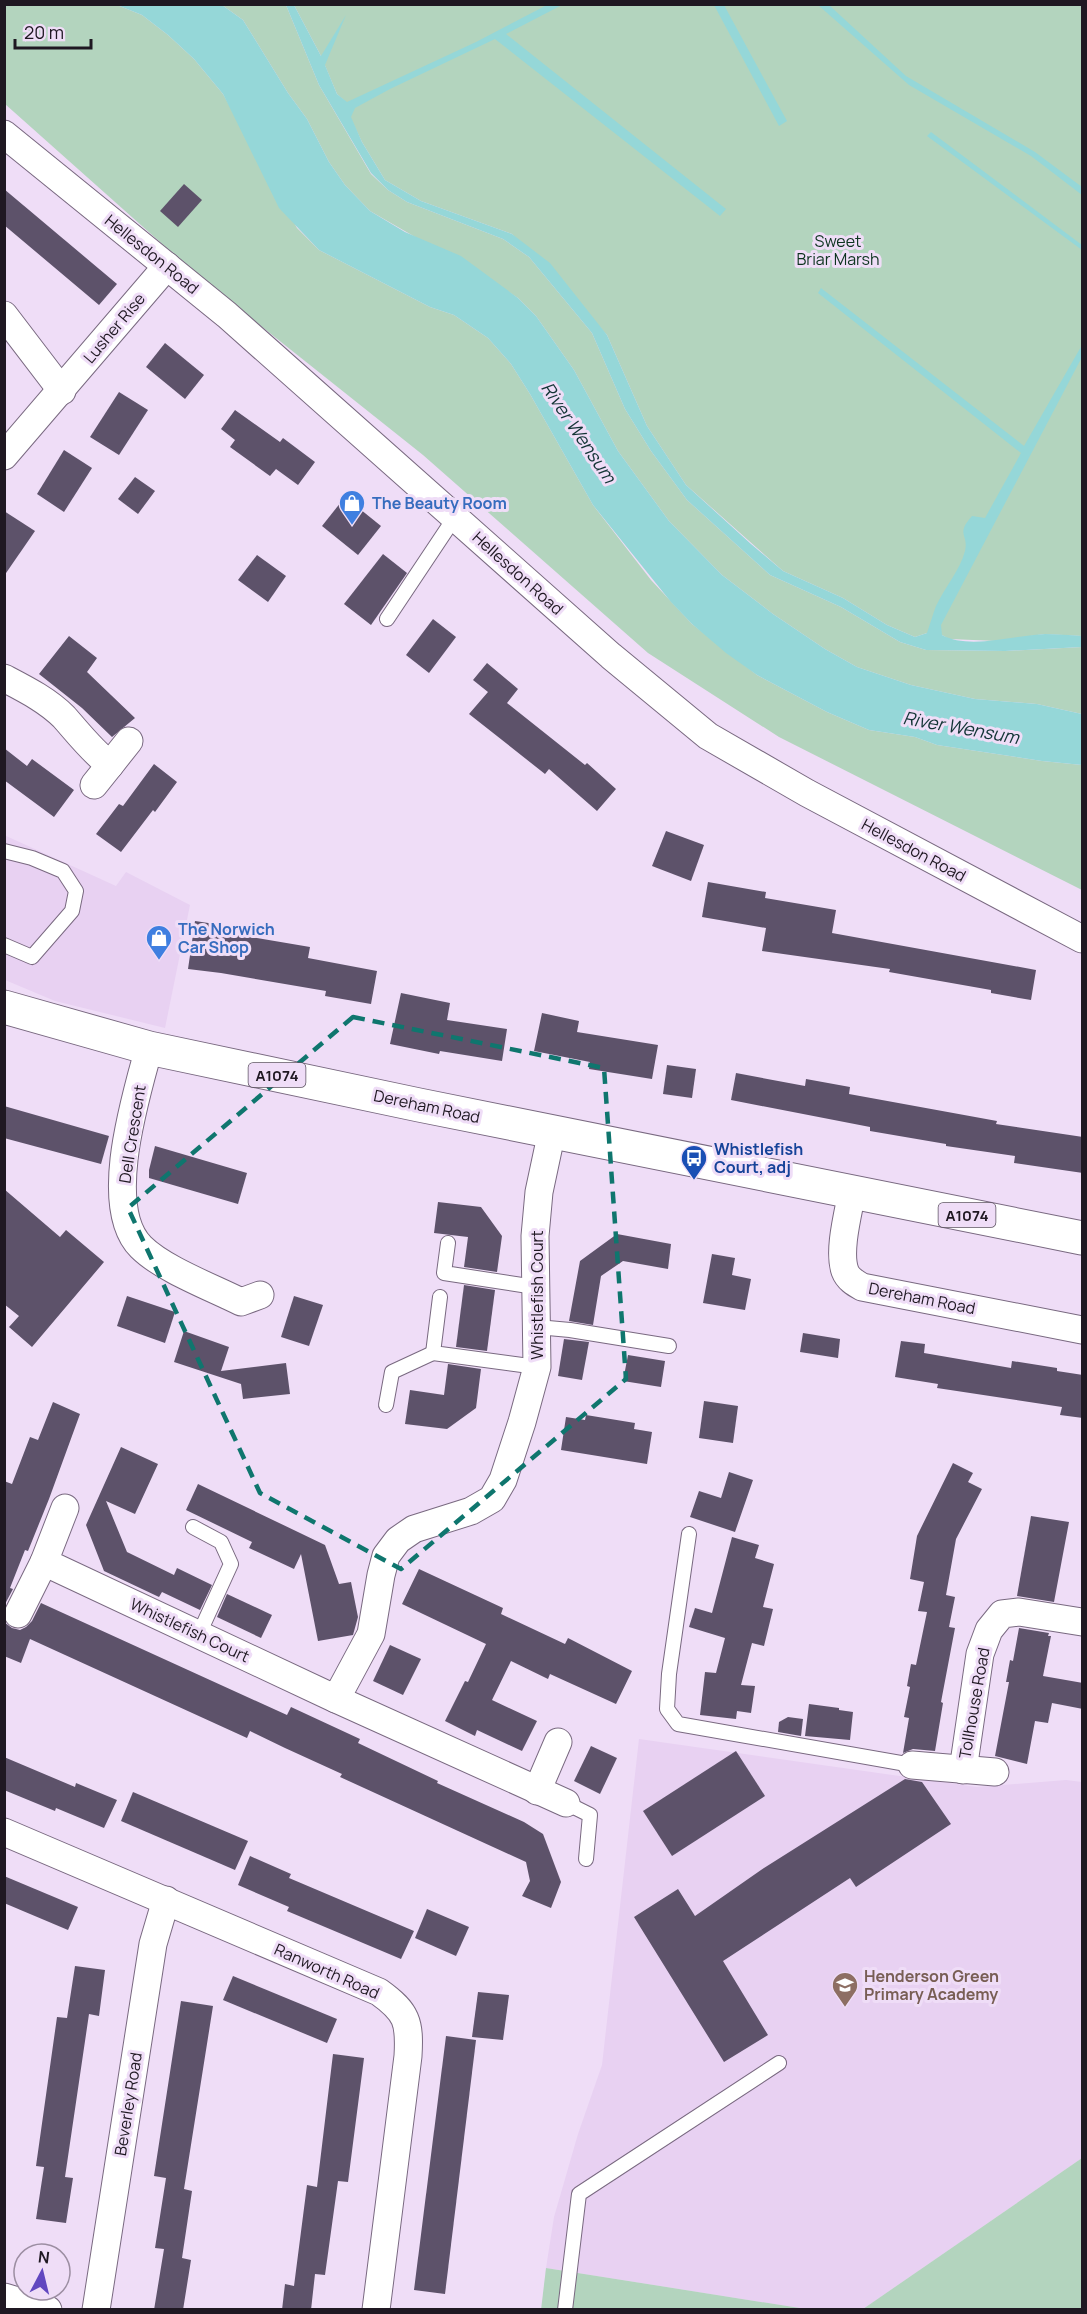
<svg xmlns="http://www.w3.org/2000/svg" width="1087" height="2314" viewBox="0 0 1087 2314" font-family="Manrope,sans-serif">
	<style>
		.built { fill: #e8d1f2 }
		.green { fill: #b3d4be }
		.water { fill: #95d7d8 }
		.building { fill: #5d526a }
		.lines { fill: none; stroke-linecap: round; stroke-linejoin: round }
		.lane-casing { stroke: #796980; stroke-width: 16 }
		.street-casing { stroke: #796980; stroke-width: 29 }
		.highway-casing { stroke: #796980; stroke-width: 35 }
		.lane { stroke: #fff; stroke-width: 14 }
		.street { stroke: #fff; stroke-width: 27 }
		.highway { stroke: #fff; stroke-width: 33 }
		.marked { fill: none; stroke: #0f766e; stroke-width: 4.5; stroke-dasharray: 12 8; stroke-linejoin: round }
		.labels { text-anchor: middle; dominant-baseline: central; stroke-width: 6; stroke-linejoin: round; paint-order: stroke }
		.shield { fill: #efddf7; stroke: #5d5362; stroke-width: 1.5 }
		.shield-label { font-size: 15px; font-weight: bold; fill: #1f1822 }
		.park-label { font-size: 16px; fill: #0d341f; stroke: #efddf7 }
		.street-label { font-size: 16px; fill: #1f1822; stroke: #efddf7 }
		.shop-label { font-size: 16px; font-weight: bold; fill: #366cbe; stroke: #efddf7; text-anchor: start }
		.transit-label { font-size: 16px; font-weight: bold; fill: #164399; stroke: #efddf7; text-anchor: start }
		.education-label { font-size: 16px; font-weight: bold; fill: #785e54; stroke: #efddf7; text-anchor: start }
		.water-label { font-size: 18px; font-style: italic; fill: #123435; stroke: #efddf7 }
	</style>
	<rect width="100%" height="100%" fill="#efddf7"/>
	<g class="built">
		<path d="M4 835 116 886 126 872 190 905 165 1028 55 1001 5 980Z"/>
		<path d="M639 1739 977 1787 1066 1780 1082 1782V2158L863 2309H806L546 2268 554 2217 578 2134 602 2065Z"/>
	</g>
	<g class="green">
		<path d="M5 5H117L142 15 168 35 194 59 223 94 297 228 319 250 430 307 454 315 488 338 511 364 530 394 593 505 651 580 692 624 757 675 827 712 869 730 915 737 937 745 1042 761 1082 765V890L779 737 648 653 423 455 197 275 5 104Z"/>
		<path d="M222 5H286L319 85 371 174 388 190 407 202 503 239 529 257 592 333 625 409 651 451 687 500 770 575 841 607 900 642 926 650 1005 651 1082 647V714L1037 704 975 699 911 685 857 667 825 649 773 614 722 575 669 521 618 451 574 370 536 316 518 298 495 283 370 211 345 185 329 162 307 119 288 93 243 20Z"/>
		<path d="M294 5H1082V636L1044 634 997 641 949 639 942 635 927 633 915 637 887 625 843 598 783 571 686 485 647 426 607 335 512 234 421 201 385 180 362 142 350 117 347 103 337 94 321 56Z"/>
		<path d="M1082 2158V2309H863Z"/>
		<path d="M546 2268 806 2309 541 2310Z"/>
	</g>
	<g class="water">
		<path d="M117 5H222L243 20 288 93 307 119 329 162 345 185 370 211 405 232 461 256 518 298 536 316 574 370 618 451 669 521 722 575 773 614 825 649 857 667 911 685 975 699 1037 704 1082 714V765L1042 761 937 745 915 737 869 730 827 712 757 675 726 653 692 624 671 602 593 505 530 394 511 364 488 338 454 315 430 307 319 250 279 208 223 94 194 59 168 35 142 15Z"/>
		<path d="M286 5H294L321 56 346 15 325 65 337 94 347 102 476 42 547 5H562L506 34 726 209 720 216 495 39 390 89 355 108 351 117 362 142 385 180 421 201 512 234 550 263 607 335 647 426 686 485 751 544 783 571 843 598 887 625 915 637 927 633C930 624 933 614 936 606 945 587 960 570 965 551 969 534 955 535 972 516L985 518 1021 453 818 293 821 288 1024 446 1082 345V357L941 625 942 635C969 650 1016 635 1045 634 1057 634 1070 635 1082 636V647L1005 651 926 650 900 642 841 607 770 575 687 500 651 451 625 409 592 333 529 257 503 239 407 202 388 190 371 173 319 85Z"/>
		<path d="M714 5H724L787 121 779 126Z"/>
		<path d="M818 5H829L906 76 1035 152 1082 187V195L1031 156 909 85Z"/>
		<path d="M931 132 1082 245V250L927 136Z"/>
	</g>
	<g class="building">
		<path d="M184 184 202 200 178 227 160 211Z"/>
		<path d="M4 189 117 284 99 305 4 225Z"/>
		<path d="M165 343 204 375 185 399 146 367Z"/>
		<path d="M119 392 148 410 119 455 90 437Z"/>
		<path d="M235 410 280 442 283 438 315 462 298 485 276 469 270 476 230 447 235 440 221 429Z"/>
		<path d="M64 450 92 468 64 512 37 494Z"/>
		<path d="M135 477 155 491 138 514 118 499Z"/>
		<path d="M345 497 381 526 358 555 322 526Z"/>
		<path d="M4 511 35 531 4 576Z"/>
		<path d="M383 554 407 573 371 625 344 604Z"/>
		<path d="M257 555 286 576 268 602 238 580Z"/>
		<path d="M433 619 456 637 429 673 406 655Z"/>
		<path d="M69 636 97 658 87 672 135 718 112 737 82 708 39 674Z"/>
		<path d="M487 663 518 689 507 703 585 765 587 763 616 789 597 811 549 769 545 774 469 714 488 692 473 680Z"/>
		<path d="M4 748 27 766 32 759 74 790 54 817 4 780Z"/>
		<path d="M154 764 177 782 155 812 153 810 121 852 96 834 119 804 123 806Z"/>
		<path d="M666 831 704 845 691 881 652 866Z"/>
		<path d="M708 882 766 892 765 898 836 910 832 933 1036 970 1031 1000 991 993V990L889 972 890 969 762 951 766 928 702 917Z"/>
		<path d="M195 921 228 926 227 933 310 947 308 958 377 971 371 1004 325 996 326 991 221 973 188 969Z"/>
		<path d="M401 993 450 1003 447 1020 507 1029 502 1061 440 1051 439 1054 390 1044Z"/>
		<path d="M542 1013 579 1021 577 1032 658 1045 652 1079 589 1069 590 1062 534 1051Z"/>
		<path d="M667 1065 696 1069 692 1098 663 1094Z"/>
		<path d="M736 1073 805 1086 806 1079 850 1087 849 1094 997 1121 996 1124 1083 1137V1173L1014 1163 1015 1156 946 1146V1144L870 1131V1127L731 1100Z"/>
		<path d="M4 1106 109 1136 101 1164 4 1138Z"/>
		<path d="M155 1146 247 1173 238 1204 149 1178V1170Z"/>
		<path d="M4 1189 60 1237 66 1230 104 1262 32 1347 9 1327 19 1316 4 1304Z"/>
		<path d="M438 1202 481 1207 502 1236 497 1272 464 1267 468 1237 434 1233Z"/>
		<path d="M617 1234 671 1244 668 1269 623 1261 601 1276 593 1325 569 1321 580 1261Z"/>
		<path d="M712 1254 735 1258 732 1275 751 1279 745 1310 703 1303Z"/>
		<path d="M464 1285 495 1290 487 1351 456 1347Z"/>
		<path d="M127 1296 175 1312 165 1343 117 1326Z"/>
		<path d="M294 1296 323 1305 309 1346 281 1337Z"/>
		<path d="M184 1331 229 1347 221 1371 286 1363 290 1394 243 1399 241 1384 174 1362Z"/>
		<path d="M803 1333 840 1339 838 1358 800 1352Z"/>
		<path d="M564 1339 589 1342 582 1380 558 1376Z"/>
		<path d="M901 1341 925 1344 924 1353 1011 1368 1012 1361 1057 1368V1371L1083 1375V1418L1060 1415 1062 1407 937 1388 938 1384 895 1377Z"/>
		<path d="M628 1355 665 1361 661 1387 623 1381Z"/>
		<path d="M448 1364 481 1369 476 1408 447 1429 405 1424 410 1390 444 1395Z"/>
		<path d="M704 1401 738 1406 733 1443 699 1438Z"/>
		<path d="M53 1402 80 1414 49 1499 28 1551 25 1550 10 1588 13 1589 4 1606V1481L12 1484 30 1437 38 1440Z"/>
		<path d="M586 1415 635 1423 634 1429 652 1432 647 1464 561 1450 566 1417 585 1420Z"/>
		<path d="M121 1447 158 1464 135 1514 106 1501 127 1552 174 1575 177 1568 212 1585 200 1610 162 1592 159 1597 104 1571 86 1525Z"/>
		<path d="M953 1463 973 1473 968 1482 982 1489 956 1539 946 1595 955 1597 949 1627 955 1628 941 1702 943 1703 935 1751 913 1749 903 1753 909 1718 904 1717 910 1687 907 1686 911 1664 916 1665 927 1612 918 1611 924 1582 910 1579 917 1536Z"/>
		<path d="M729 1472 753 1480 735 1532 690 1517 699 1491 721 1498Z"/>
		<path d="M198 1484 325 1545 339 1584 351 1582 358 1617 353 1635 318 1641 301 1554 294 1569 249 1548 252 1542 186 1510Z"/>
		<path d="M1031 1516 1069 1522 1054 1602 1017 1596Z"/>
		<path d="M732 1537 759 1545 755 1558 774 1564 763 1607 773 1609 764 1646 752 1643 741 1685 755 1686 751 1713 737 1711 736 1719 700 1715 705 1672 716 1673 725 1638 689 1627 695 1608 712 1613Z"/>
		<path d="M419 1569 503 1608 501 1614 565 1644 568 1638 632 1671 616 1704 550 1674 548 1679 511 1661 492 1700 537 1721 522 1751 477 1730 475 1736 445 1721 465 1681 468 1682 486 1644 402 1604Z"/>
		<path d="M227 1594 272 1615 261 1638 217 1617Z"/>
		<path d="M41 1603 287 1715 291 1707 360 1739 358 1743 438 1781 437 1783 524 1822 543 1834 561 1882 551 1908 522 1896 530 1881 526 1862 340 1777 342 1774 285 1748 250 1731 247 1738 30 1639 21 1663 4 1656V1622L12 1628 20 1630 26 1627 32 1621Z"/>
		<path d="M1019 1628 1049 1633 1048 1636H1051L1043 1676 1083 1683V1709L1052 1703 1048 1723 1035 1721 1027 1764 995 1756 1009 1682H1006L1010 1660 1013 1661Z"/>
		<path d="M390 1645 421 1659 403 1695 373 1681Z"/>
		<path d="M809 1704 839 1708V1710L853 1712 850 1740 805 1736Z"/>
		<path d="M788 1717 803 1719 801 1736 778 1732 779 1722Z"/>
		<path d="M591 1746 617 1758 600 1794 574 1781Z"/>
		<path d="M736 1751 765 1796 672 1856 643 1811Z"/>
		<path d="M4 1757 75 1787 76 1783 117 1800 104 1828 56 1808 55 1811 4 1790Z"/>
		<path d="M905 1779 922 1782 951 1824 856 1887 850 1878 723 1961 768 2035 724 2062 634 1917 678 1889 695 1916 761 1870Z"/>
		<path d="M133 1792 248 1841 235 1870 121 1821Z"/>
		<path d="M250 1856 291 1874 289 1878 414 1931 401 1959 287 1911 289 1907 238 1885Z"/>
		<path d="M4 1876 78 1907 68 1930 4 1903Z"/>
		<path d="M427 1909 469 1927 456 1956 415 1938Z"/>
		<path d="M75 1966 105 1970 99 2016 89 2014 65 2177 73 2178 66 2223 36 2219 44 2167 36 2166 57 2017 67 2018Z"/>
		<path d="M233 1976 337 2019 327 2043 223 2000Z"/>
		<path d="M478 1992 509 1995 503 2040 472 2037Z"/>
		<path d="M181 2001 213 2006 184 2189 192 2191 182 2258 191 2260 183 2310H154L164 2249 155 2248 166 2178 154 2176Z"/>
		<path d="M446 2036 476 2040 445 2294 414 2290Z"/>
		<path d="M333 2054 364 2058 348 2182 338 2181 325 2275 315 2274 311 2310H282L285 2284 294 2286 307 2185 317 2187Z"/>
	</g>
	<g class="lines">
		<g class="lane-casing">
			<g id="lane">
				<path d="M387 619 455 517"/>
				<path d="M4 851 32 858 63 871 76 891 72 911 32 957 4 945"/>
				<path d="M448 1243 444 1273 535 1287"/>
				<path d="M440 1297 433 1353 537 1367"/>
				<path d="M537 1327 570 1330 669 1346"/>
				<path d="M386 1405 392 1372 433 1353"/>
				<path d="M193 1527 221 1542 231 1564 199 1634"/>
				<path d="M689 1534 669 1674 667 1709 678 1724 912 1765"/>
				<path d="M566 1803 590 1815 586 1859"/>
				<path d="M565 2310 579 2194 779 2063"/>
			</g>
		</g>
		<g class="street-casing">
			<g id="street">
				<path d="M4 134 227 315 611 656 708 736 807 793 1082 939"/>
				<path d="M4 315 62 391"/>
				<path d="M4 456 167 266"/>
				<path d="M4 678C25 689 47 700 64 717 79 734 92 751 110 765L129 741"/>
				<path d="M94 785 110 765"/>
				<path d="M149 1048C136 1096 101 1207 141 1247 163 1269 211 1287 241 1302L260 1295"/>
				<path d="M852 1192C848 1214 838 1251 845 1271 848 1279 855 1283 862 1287L1082 1330"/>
				<path d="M65 1508 44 1562 336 1699 371 1634 381 1575 386 1556 398 1540 414 1529 471 1511 492 1499 503 1480 522 1422 537 1367 535 1236 539 1192 552 1131"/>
				<path d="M18 1614 44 1562"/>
				<path d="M336 1699 566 1803"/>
				<path d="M912 1765 995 1772"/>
				<path d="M963 1770 980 1654 989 1630 1002 1614 1019 1612 1082 1622"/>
				<path d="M537 1791 558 1742"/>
				<path d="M4 1832 379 1992C407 2012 410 2022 408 2056L376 2310"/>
				<path d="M4 2297 48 2310"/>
				<path d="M96 2310 153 1944 166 1900"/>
			</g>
		</g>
		<g class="highway-casing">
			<path id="highway" d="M4 1007 149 1048 419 1105 1082 1238"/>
		</g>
		<use href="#lane" class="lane"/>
		<use href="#street" class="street"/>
		<use href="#highway" class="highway"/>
	</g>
	<path class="marked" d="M353 1017 604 1068 626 1379 401 1569 260 1493 128 1208Z"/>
	<defs>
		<g id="shop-pin" transform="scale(1.35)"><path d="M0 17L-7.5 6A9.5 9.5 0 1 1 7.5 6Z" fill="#3f7fe0" stroke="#efddf7"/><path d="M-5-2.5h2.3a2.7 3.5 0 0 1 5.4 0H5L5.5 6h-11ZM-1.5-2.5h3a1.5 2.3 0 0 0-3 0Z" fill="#fff"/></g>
		<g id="bus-pin" transform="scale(1.35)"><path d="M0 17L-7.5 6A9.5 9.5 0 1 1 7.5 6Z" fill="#1a4fb4" stroke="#efddf7"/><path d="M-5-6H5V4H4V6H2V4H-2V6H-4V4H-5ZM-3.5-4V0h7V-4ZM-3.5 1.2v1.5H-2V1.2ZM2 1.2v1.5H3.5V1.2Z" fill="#fff"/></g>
		<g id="school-pin" transform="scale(1.35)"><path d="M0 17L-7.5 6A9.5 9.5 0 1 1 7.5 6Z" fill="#8d6e63" stroke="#efddf7"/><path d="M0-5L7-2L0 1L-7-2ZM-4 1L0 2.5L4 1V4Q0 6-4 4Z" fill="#fff"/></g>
	</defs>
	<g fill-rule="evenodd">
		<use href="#shop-pin" x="352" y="503"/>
		<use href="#shop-pin" x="159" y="938"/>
		<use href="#bus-pin" x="694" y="1158"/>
		<use href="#school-pin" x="845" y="1985"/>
	</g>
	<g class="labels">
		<g class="shield">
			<rect x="248.5" y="1063" width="57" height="24" rx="4.5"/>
			<rect x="938.5" y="1203" width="57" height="24" rx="4.5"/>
		</g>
		<g class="shield-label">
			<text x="277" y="1075">A1074</text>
			<text x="967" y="1215">A1074</text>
		</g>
		<g class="park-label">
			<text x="838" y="241">Sweet<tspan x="838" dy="18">Briar Marsh</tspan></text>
		</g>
		<g class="street-label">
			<text transform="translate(152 254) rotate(39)">Hellesdon Road</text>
			<text transform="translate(114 328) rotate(-50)">Lusher Rise</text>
			<text transform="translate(518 573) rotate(42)">Hellesdon Road</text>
			<text transform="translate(914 850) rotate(28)">Hellesdon Road</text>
			<text transform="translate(427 1106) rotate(12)">Dereham Road</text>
			<text transform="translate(132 1134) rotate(-81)">Dell Crescent</text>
			<text transform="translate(537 1295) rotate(-90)">Whistlefish Court</text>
			<text transform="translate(922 1298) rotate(11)">Dereham Road</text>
			<text transform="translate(190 1630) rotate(25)">Whistlefish Court</text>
			<text transform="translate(974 1703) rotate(-80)">Tollhouse Road</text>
			<text transform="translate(327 1971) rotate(24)">Ranworth Road</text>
			<text transform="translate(128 2104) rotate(-81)">Beverley Road</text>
		</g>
		<g class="shop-label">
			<text x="372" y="503">The Beauty Room</text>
			<text x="178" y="929">The Norwich<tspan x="178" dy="18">Car Shop</tspan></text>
		</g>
		<g class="transit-label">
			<text x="714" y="1149">Whistlefish<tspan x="714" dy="18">Court, adj</tspan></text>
		</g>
		<g class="education-label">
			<text x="864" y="1976">Henderson Green<tspan x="864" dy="18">Primary Academy</tspan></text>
		</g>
		<g class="water-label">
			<text transform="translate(579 432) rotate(56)">River Wensum</text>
			<text transform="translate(961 727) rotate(10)">River Wensum</text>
		</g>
	</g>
	<rect width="1087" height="2314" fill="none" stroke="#1f1822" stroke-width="12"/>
	<g transform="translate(42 2272) rotate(7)"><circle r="28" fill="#efddf7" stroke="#9c8ea2" stroke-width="1.5"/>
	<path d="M0-4.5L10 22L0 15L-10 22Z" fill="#6147c0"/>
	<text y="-9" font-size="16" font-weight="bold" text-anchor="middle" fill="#1f1822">N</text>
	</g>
	<path d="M15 39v9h76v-9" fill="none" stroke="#1f1822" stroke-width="3"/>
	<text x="24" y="39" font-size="18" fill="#1f1822" stroke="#efddf7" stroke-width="4.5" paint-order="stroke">20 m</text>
</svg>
